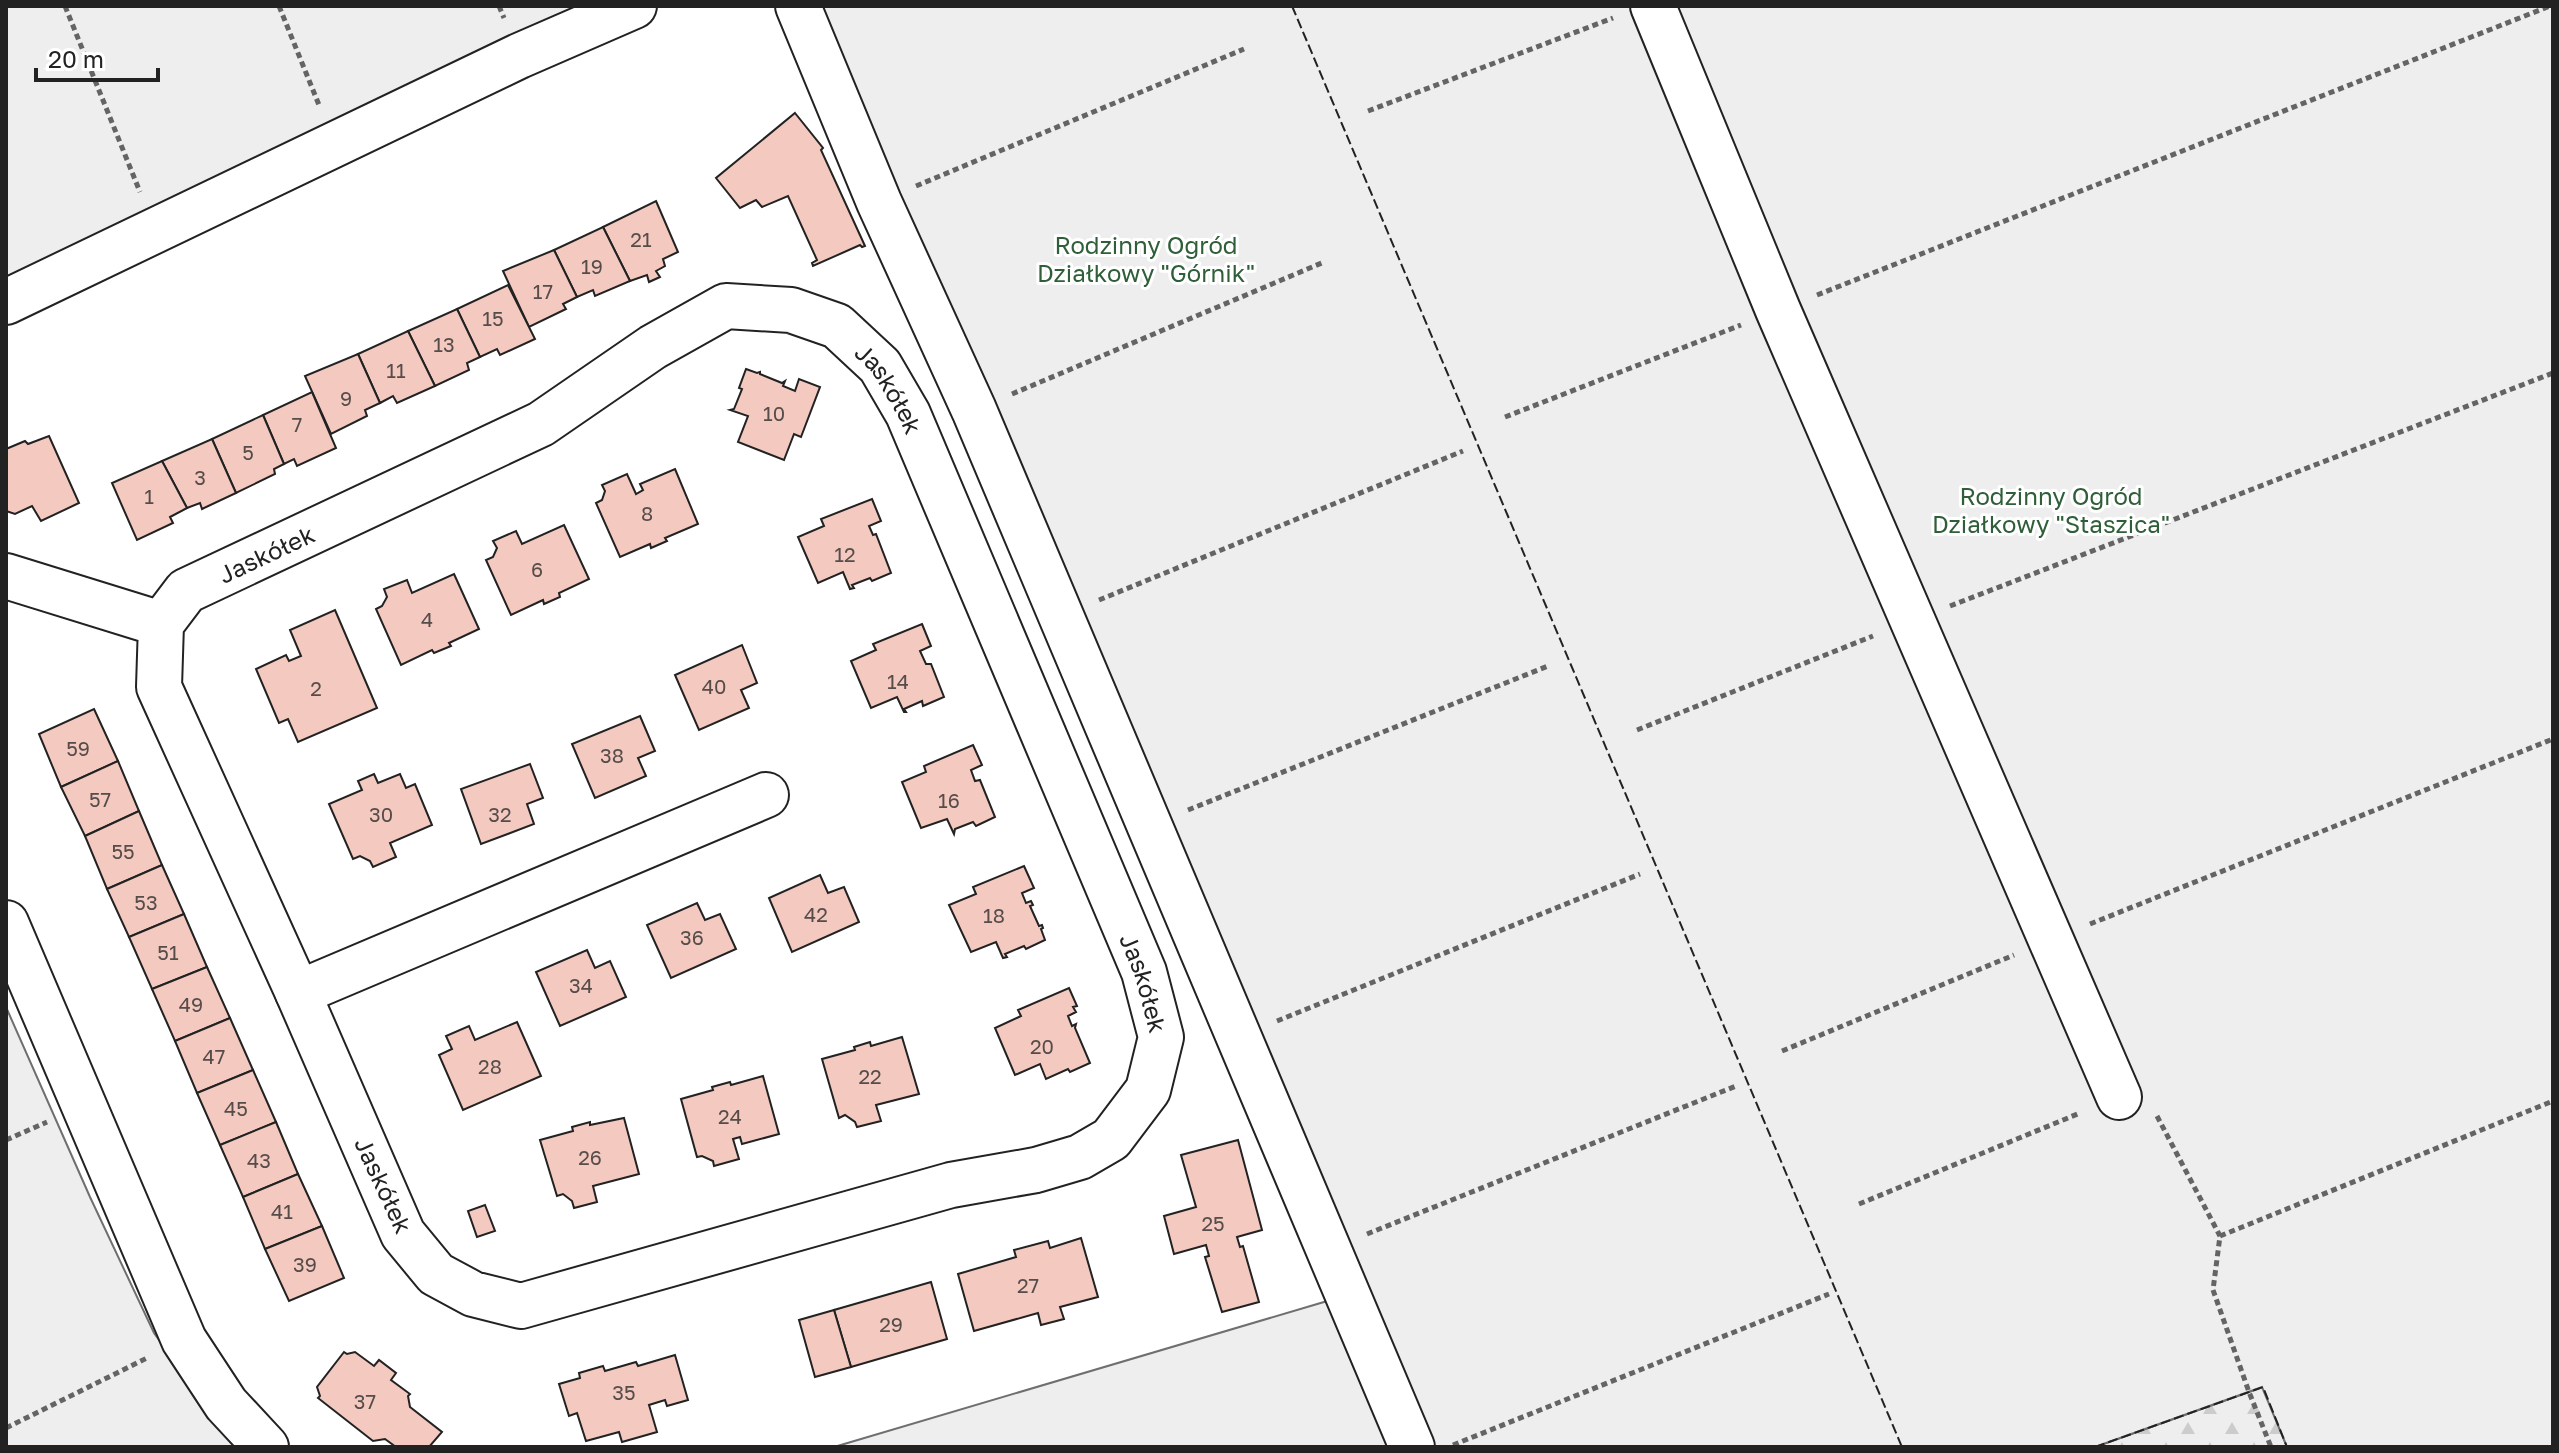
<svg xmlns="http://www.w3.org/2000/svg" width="2559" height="1453" viewBox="0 0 2559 1453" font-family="'Golos Text',sans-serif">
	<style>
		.forest { fill: url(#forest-firs); stroke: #6f6f6f; stroke-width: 2 }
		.garden { fill: #eee; stroke: #6f6f6f; stroke-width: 2 }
		.building { fill: #f3c9c0; stroke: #222; stroke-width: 2 }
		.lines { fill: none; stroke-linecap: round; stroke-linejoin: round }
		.minor-casing { stroke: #222; stroke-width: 48 }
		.path { stroke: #646464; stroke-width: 5; stroke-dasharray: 6 4; stroke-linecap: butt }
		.minor { stroke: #fff; stroke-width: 44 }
		.fence { stroke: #222; stroke-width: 2; stroke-dasharray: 10 4; stroke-linecap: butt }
		.labels { text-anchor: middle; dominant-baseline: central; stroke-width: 6; stroke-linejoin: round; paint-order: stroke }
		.number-label { font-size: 20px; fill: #564c4a }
		.park-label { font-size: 24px; fill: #2f5e38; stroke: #fff }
		.street-label { font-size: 24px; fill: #222; stroke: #fff }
	</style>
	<defs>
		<pattern id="forest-firs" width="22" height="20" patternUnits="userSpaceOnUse" patternTransform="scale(2)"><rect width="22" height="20" fill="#eee"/><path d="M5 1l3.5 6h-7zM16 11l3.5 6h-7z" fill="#ccc"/></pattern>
	</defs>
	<rect width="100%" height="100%" fill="#fff"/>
	<path class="forest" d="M2263 1387 2287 1447H2095Z"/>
	<g class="garden">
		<path d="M6 6H659L6 313Z"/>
		<path d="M787 6H2553V1447H2287L2262 1387 2095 1447H834L1334 1299Z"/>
		<path d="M6 1007 90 1197 154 1333 238 1447H6Z"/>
	</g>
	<g class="building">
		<path d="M795 113 823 148 821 150 865 246 862 247 860 245 813 266 812 263 817 260 788 196 762 207 756 200 740 208 716 178Z"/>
		<path d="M656 201 678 252 663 259 665 266 656 271 660 277 649 282 647 275 630 281 603 227Z"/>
		<path d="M603 227 630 281 595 296 593 290 577 297 554 250Z"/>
		<path d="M554 250 577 297 563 304 566 309 529 327 503 271Z"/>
		<path d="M508 285 535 339 500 355 497 349 480 357 457 309Z"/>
		<path d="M457 309 480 357 467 363 469 370 435 386 408 331Z"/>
		<path d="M408 331 435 386 397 403 393 396 380 403 358 354Z"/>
		<path d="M358 354 380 403 365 410 367 416 331 434 305 376Z"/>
		<path d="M746 369 757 373 760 372V374L782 383 785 381 783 386 795 391 799 379 820 387 801 437 794 434 784 460 738 442 748 416 730 410 734 409 742 389 739 388Z"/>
		<path d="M312 392 336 448 297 466 294 459 284 464 263 415Z"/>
		<path d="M263 415 284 464 274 469 275 474 236 493 212 439Z"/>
		<path d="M49 436 79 503 41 521 32 506 15 514 6 511V449L25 441 28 444Z"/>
		<path d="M212 439 236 493 202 509 200 503 187 508 162 461Z"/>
		<path d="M162 461 187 508 170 517 173 523 137 540 112 483Z"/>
		<path d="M675 469 698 524 665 538 667 541 651 548 650 544 620 557 596 503 602 500 605 491 602 485 627 474 636 494 643 490 640 484Z"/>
		<path d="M872 499 881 521 869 526 873 535 876 534 891 573 872 581 870 578 852 585 854 588 850 589 843 572 818 583 798 537 824 526 821 519Z"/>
		<path d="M564 525 589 579 559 593 560 597 544 604 543 600 511 615 486 560 493 557 497 548 493 541 516 531 522 544Z"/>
		<path d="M454 574 479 629 449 643 451 646 434 653 432 650 401 665 376 609 382 606 387 597 384 589 407 580 412 593Z"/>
		<path d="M335 610 377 708 298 742 288 719 279 723 256 669 286 655 289 661 301 656 290 630Z"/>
		<path d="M922 624 931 646 920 651 926 664H931L944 697 923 706 922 701 904 709 906 712H904L897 697 871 708 851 661 876 650 873 644Z"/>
		<path d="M742 645 757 683 741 690 749 708 699 730 675 675Z"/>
		<path d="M94 709 118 761 61 787 39 734Z"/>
		<path d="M640 716 655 751 638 758 646 776 595 798 572 744Z"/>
		<path d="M973 745 982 765 971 770 975 781 980 780 995 817 976 826 973 822 955 829 954 834 947 819 921 828 902 782 926 772 924 766Z"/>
		<path d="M118 761 139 811 85 836 61 787Z"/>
		<path d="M530 764 543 798 527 804 534 824 481 844 461 789Z"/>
		<path d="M374 774 378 783 400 774 406 788 415 784 432 825 390 843 396 857 373 867 370 861 360 856 353 859 329 804 362 790 358 781Z"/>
		<path d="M139 811 162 865 107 889 85 836Z"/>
		<path d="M162 865 184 914 129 937 107 889Z"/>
		<path d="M1024 866 1034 888 1022 893 1026 903 1031 901 1033 905 1030 906 1039 926 1042 925 1043 928 1041 929 1045 940 1026 949 1024 946 1005 954 1007 957 1003 958 996 942 971 952 949 905 976 894 973 887Z"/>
		<path d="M820 875 828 893 844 887 859 922 792 952 769 898Z"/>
		<path d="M697 903 705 920 720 914 736 949 671 978 647 925Z"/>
		<path d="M184 914 207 967 152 989 129 937Z"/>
		<path d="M587 950 595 968 610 961 626 997 560 1026 536 972Z"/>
		<path d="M207 967 230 1018 175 1041 152 989Z"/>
		<path d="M1069 988 1077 1006 1073 1007 1076 1012 1068 1016 1072 1026 1076 1024 1075 1028 1090 1063 1070 1072 1068 1069 1046 1079 1040 1064 1015 1075 995 1028 1021 1016 1018 1010Z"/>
		<path d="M230 1018 253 1070 197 1093 175 1041Z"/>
		<path d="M517 1022 541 1076 463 1110 439 1055 452 1049 446 1036 469 1026 475 1040Z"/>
		<path d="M902 1037 919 1094 876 1105 881 1121 857 1127 855 1122 845 1115 839 1118 822 1059 855 1050 854 1047 870 1042 871 1046Z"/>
		<path d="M253 1070 276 1122 220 1145 197 1093Z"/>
		<path d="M763 1076 779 1134 742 1144 740 1137 733 1139 739 1159 714 1166 713 1161 702 1156 697 1157 681 1099 713 1090 712 1087 730 1082 731 1085Z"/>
		<path d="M624 1118 639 1174 593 1186 597 1202 574 1208 572 1201 563 1194 557 1196 540 1140 573 1131 572 1127 590 1122V1125Z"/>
		<path d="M276 1122 298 1174 243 1197 220 1145Z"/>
		<path d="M1238 1140 1262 1230 1237 1237 1240 1247 1243 1246 1259 1302 1222 1312 1205 1257 1209 1256 1206 1245 1174 1254 1164 1216 1196 1207 1181 1155Z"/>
		<path d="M298 1174 322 1226 265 1249 243 1197Z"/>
		<path d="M485 1205 495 1231 477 1237 468 1211Z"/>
		<path d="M322 1226 344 1278 289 1301 265 1249Z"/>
		<path d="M1081 1238 1098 1297 1060 1307 1064 1319 1041 1325 1038 1313 974 1331 958 1274 1016 1257 1014 1250 1048 1241 1050 1248Z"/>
		<path d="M931 1282 947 1339 851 1367 834 1310Z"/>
		<path d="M834 1310 851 1367 815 1377 799 1320Z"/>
		<path d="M344 1352 347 1354 355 1352 374 1366 379 1360 396 1373 391 1380 410 1394 408 1396 410 1407 442 1432 429 1447H396L385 1439 373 1441 318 1398 320 1396 317 1387Z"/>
		<path d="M675 1355 688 1400 667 1406 665 1400 649 1405 657 1432 622 1442 619 1432 586 1441 577 1413 569 1416 559 1384 580 1378 579 1373 603 1366 605 1371 636 1362 638 1366Z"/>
	</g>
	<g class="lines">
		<g class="minor-casing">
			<g id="minor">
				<path d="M798 6 879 202 974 410 1412 1447"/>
				<path d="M1653 6 1778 310 2119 1097"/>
				<path d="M6 302 519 56 634 6"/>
				<path id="s1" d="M6 576 161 624 186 591 541 424 653 347 726 306 791 310 837 326 880 366 908 414 1144 972 1161 1037 1148 1090 1111 1139 1080 1157 1036 1170 951 1185 521 1306 473 1294 436 1274 403 1234 298 993 159 687 161 624"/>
				<path d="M6 923 184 1340 226 1404 266 1447"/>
				<path d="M298 993 766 795"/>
			</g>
		</g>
		<g class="path">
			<path d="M65 6 140 192"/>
			<path d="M279 6 319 105"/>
			<path d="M499 6 504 18"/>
			<path d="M1368 111 1613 18"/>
			<path d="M916 186 1244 49"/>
			<path d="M1817 295 2550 6"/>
			<path d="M1012 394 1324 262"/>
			<path d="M1505 417 1741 325"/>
			<path d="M1099 600 1463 451"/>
			<path d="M1950 606 2553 373"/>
			<path d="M1637 730 1873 636"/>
			<path d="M1188 810 1548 666"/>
			<path d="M2090 924 2553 739"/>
			<path d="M1277 1021 1640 874"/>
			<path d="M1782 1051 2014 955"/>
			<path d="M2157 1116 2220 1236 2213 1290 2249 1392 2271 1447"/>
			<path d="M6 1140 47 1122"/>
			<path d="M1859 1204 2080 1113"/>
			<path d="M1367 1234 1736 1086"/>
			<path d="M2220 1236 2553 1101"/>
			<path d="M6 1428 147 1358"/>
			<path d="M1453 1445 1829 1294"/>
		</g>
		<use href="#minor" class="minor"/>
		<g class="fence">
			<path d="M1292 6 1902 1447"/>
			<path d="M2095 1447 2263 1387 2287 1447"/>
		</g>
	</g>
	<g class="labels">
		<g class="number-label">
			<text x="641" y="239">21</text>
			<text x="592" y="266">19</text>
			<text x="543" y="291">17</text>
			<text x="493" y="318">15</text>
			<text x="444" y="344">13</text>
			<text x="396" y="370">11</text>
			<text x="346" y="398">9</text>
			<text x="774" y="413">10</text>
			<text x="297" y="424">7</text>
			<text x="248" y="452">5</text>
			<text x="200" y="477">3</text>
			<text x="149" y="496">1</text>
			<text x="647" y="513">8</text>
			<text x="845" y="554">12</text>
			<text x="537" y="569">6</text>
			<text x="427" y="619">4</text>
			<text x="898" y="681">14</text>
			<text x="714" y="686">40</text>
			<text x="316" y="688">2</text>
			<text x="78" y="748">59</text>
			<text x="612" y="755">38</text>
			<text x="100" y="799">57</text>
			<text x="949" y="800">16</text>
			<text x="381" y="814">30</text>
			<text x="500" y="814">32</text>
			<text x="123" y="851">55</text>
			<text x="146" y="902">53</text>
			<text x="816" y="914">42</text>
			<text x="994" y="915">18</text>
			<text x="692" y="937">36</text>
			<text x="168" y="952">51</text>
			<text x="581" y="985">34</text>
			<text x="191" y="1004">49</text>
			<text x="1042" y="1046">20</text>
			<text x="214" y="1056">47</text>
			<text x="490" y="1066">28</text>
			<text x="870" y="1076">22</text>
			<text x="236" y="1108">45</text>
			<text x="730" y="1116">24</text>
			<text x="590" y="1157">26</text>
			<text x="259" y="1160">43</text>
			<text x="282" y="1211">41</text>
			<text x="1213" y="1223">25</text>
			<text x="305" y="1264">39</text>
			<text x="1028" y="1285">27</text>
			<text x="891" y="1324">29</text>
			<text x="624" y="1392">35</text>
			<text x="365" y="1401">37</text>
		</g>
		<g class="park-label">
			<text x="1146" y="244">Rodzinny Ogród<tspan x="1146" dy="28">Działkowy "Górnik"</tspan></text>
			<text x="2051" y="495">Rodzinny Ogród<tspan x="2051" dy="28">Działkowy "Staszica"</tspan></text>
		</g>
		<g class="street-label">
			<text stroke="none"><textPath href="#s1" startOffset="1012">Jaskółek</textPath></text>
			<text stroke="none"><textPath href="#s1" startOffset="292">Jaskółek</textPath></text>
			<text stroke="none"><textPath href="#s1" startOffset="1660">Jaskółek</textPath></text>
			<text transform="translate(384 1185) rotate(65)">Jaskółek</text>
		</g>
	</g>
	<rect width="2559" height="1453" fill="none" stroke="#222222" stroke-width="16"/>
	<path d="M36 68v12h122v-12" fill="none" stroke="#222222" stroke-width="4"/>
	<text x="48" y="68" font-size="24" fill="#222222" stroke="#ffffff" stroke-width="6" paint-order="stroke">20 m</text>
</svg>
